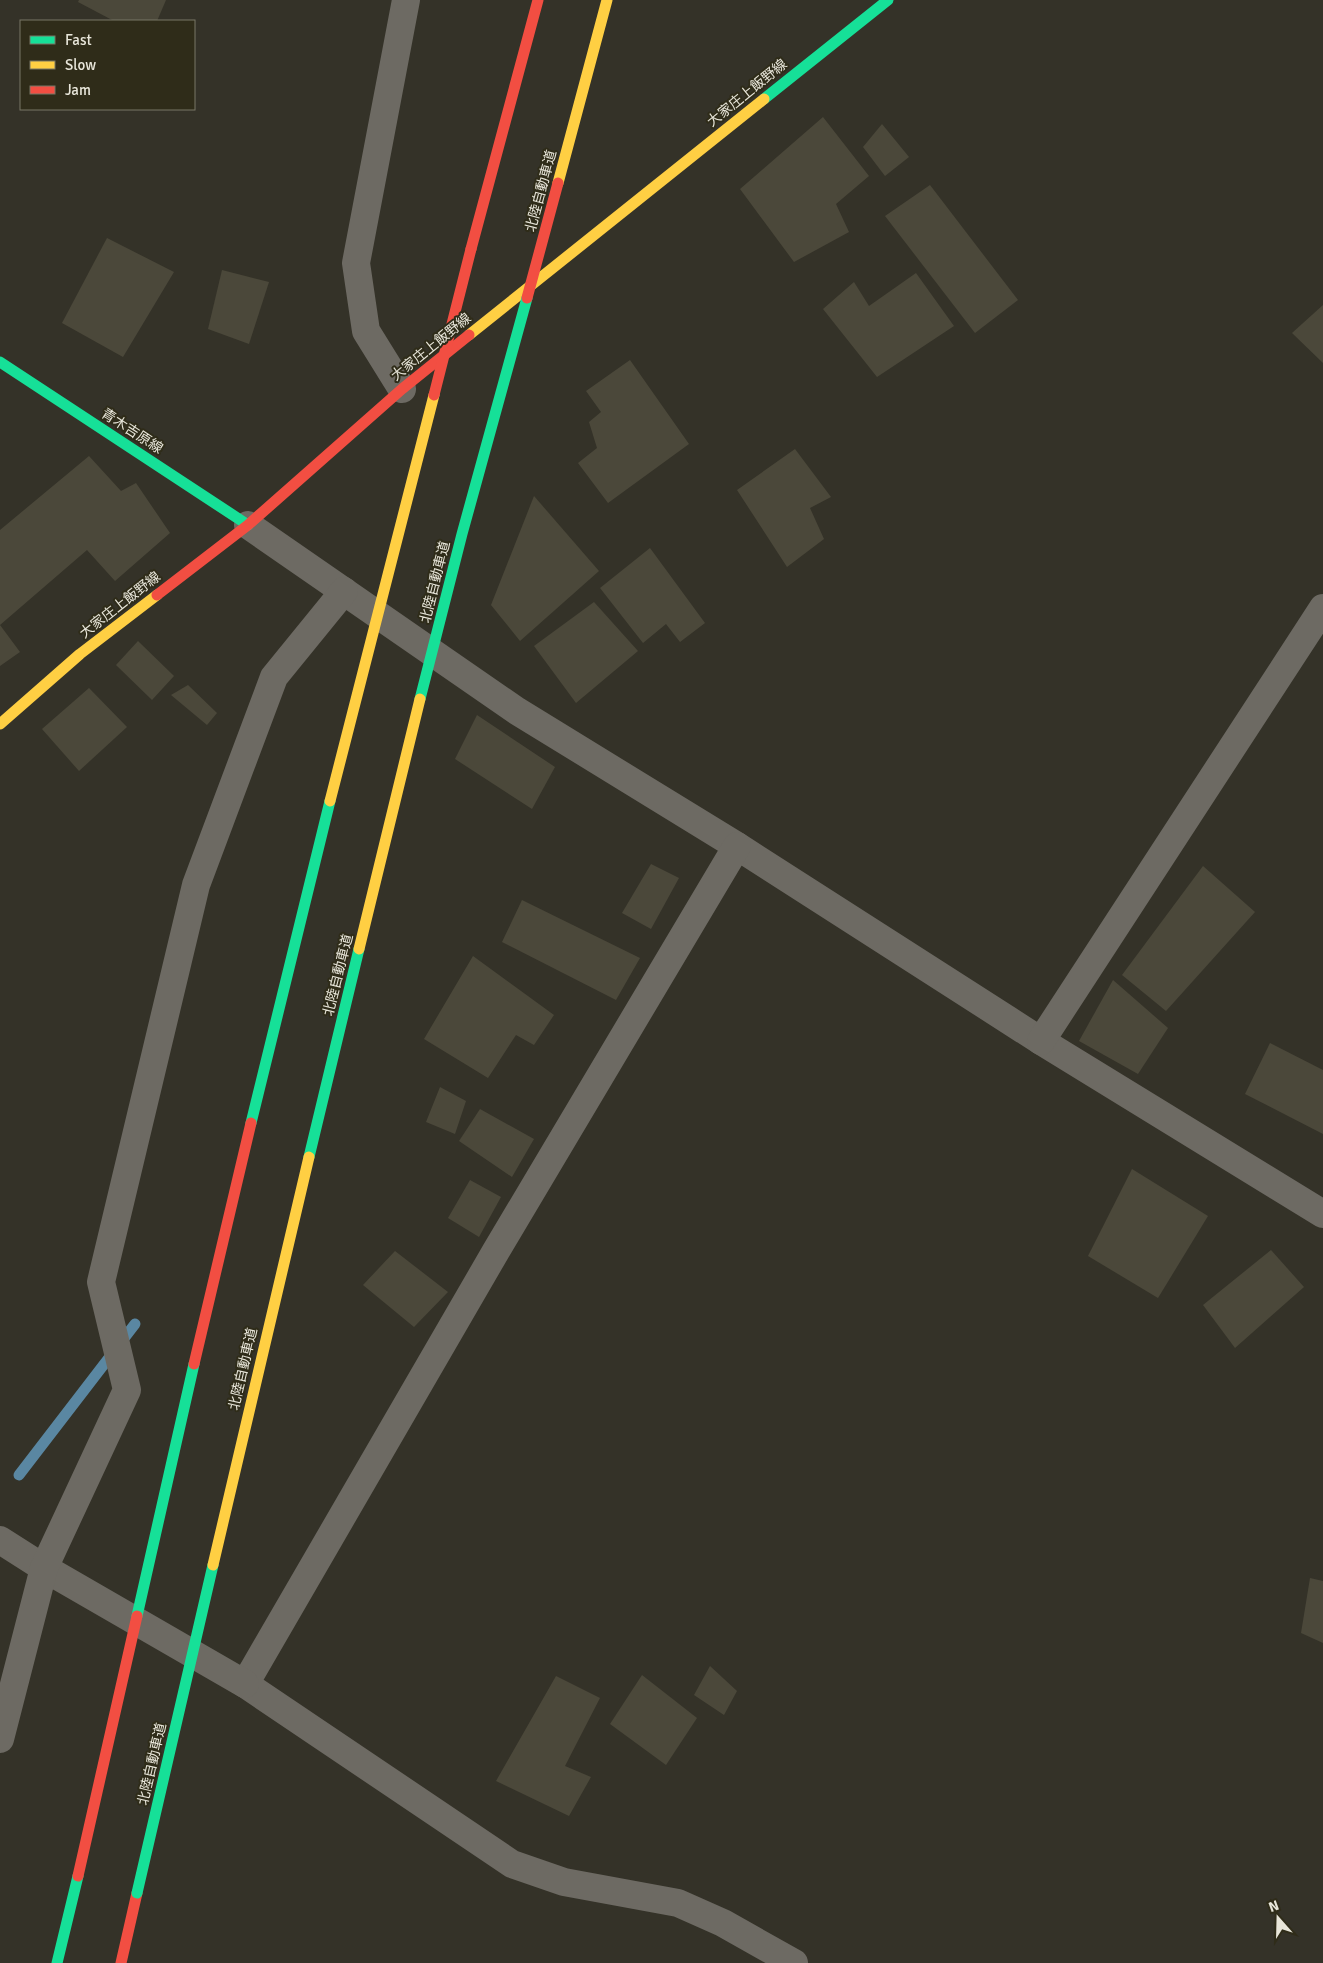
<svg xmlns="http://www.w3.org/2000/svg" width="1323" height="1963" viewBox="0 0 1323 1963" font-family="Signika,'Noto Sans JP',sans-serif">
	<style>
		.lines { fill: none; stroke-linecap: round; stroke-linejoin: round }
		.stream { stroke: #5a87a2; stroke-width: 11 }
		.building { fill: #4b483a }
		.street { stroke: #6d6a63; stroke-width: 28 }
		.fast { stroke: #16e098; stroke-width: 11 }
		.slow { stroke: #ffcf43; stroke-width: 11 }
		.jam { stroke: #f24e42; stroke-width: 11 }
		.fast-bridge { stroke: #16e098; stroke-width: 11 }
		.slow-bridge { stroke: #ffcf43; stroke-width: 11 }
		.jam-bridge { stroke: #f24e42; stroke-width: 11 }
		.labels { text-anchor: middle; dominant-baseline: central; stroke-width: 4; stroke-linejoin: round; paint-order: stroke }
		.street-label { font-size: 14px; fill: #e8e6da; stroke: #2f2c19 }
	</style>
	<rect width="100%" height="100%" fill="#343228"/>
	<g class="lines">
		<path class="stream" d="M19 1475 135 1324"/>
	</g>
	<g class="building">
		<path d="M79 0H166L157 21H114L78 2Z"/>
		<path d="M823 117 869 176 836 204 849 232 794 262 740 189Z"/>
		<path d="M882 124 909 157 885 176 863 147Z"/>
		<path d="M930 185 1018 300 975 333 885 216Z"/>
		<path d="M107 238 174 272 123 357 62 323Z"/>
		<path d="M222 270 269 282 249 344 208 329Z"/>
		<path d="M916 273 954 326 877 377 823 309 854 282 869 306Z"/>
		<path d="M1323 305V363L1292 333Z"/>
		<path d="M630 360 689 444 608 503 578 463 597 448 589 422 601 412 586 391Z"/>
		<path d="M795 449 831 497 810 508 824 539 787 567 737 490Z"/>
		<path d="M89 456 121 491 136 483 170 533 115 581 87 550 0 625 20 652 0 666V530Z"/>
		<path d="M534 496 599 571 520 641 491 605Z"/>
		<path d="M650 548 705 623 680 642 666 624 643 643 600 588Z"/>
		<path d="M594 602 638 651 576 703 534 646Z"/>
		<path d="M138 641 174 676 152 700 116 665Z"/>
		<path d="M188 685 217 713 207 725 171 695Z"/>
		<path d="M89 688 127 727 79 771 42 729Z"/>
		<path d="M477 715 555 767 532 809 455 759Z"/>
		<path d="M651 864 679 878 651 929 622 913Z"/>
		<path d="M1203 866 1255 912 1166 1011 1122 975Z"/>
		<path d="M522 900 640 958 616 1000 502 942Z"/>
		<path d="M473 956 554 1015 534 1045 516 1035 488 1078 424 1039Z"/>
		<path d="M1113 980 1168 1028 1138 1074 1079 1041Z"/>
		<path d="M1270 1043 1323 1070V1134L1245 1094Z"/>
		<path d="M440 1087 466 1101 455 1134 426 1122Z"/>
		<path d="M480 1109 534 1139 512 1177 459 1141Z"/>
		<path d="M1132 1169 1208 1216 1158 1298 1088 1256Z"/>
		<path d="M470 1180 501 1197 479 1237 448 1218Z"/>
		<path d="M1271 1250 1304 1287 1235 1348 1203 1305Z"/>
		<path d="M395 1251 448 1292 414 1327 363 1285Z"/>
		<path d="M1310 1578 1323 1581V1643L1301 1633Z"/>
		<path d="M710 1666 737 1691 724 1715 694 1695Z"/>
		<path d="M642 1675 697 1718 666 1765 610 1724Z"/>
		<path d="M556 1676 600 1698 565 1766 591 1777 569 1816 496 1781Z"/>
	</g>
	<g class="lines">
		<g class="street">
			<path d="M402 389 366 331 356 263 406 0"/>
			<path d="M248 525 517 711 737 846 1041 1041 1323 1214"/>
			<path d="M737 846 496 1251 245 1684 512 1864 564 1882 678 1903 723 1923 794 1963"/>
			<path d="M1041 1041 1323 608"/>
			<path d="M0 1540 44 1568 245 1684"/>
			<path d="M0 1739 44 1568 127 1390 101 1282 196 885 274 677 344 591"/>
		</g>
		<g class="fast">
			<path d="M764 99 888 0"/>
			<path d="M0 362 248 525"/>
			<path d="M57 1963 78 1876"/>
		</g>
		<g class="slow">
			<path d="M558 183 607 0"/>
			<path d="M469 335 764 99"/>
			<path d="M0 724 80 654 157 595"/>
		</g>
		<g class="jam">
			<path d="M471 249 538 0"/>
			<path d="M157 595 248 525 402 389 469 335"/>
			<path d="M121 1963 137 1893"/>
		</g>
		<g class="fast-bridge">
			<path d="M420 699 462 534 527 298"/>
			<path d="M251 1123 330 801"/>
			<path d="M309 1157 359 949"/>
			<path d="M137 1616 194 1364"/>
			<path d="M137 1893 213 1565"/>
		</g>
		<g class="slow-bridge">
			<path d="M330 801 434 395"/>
			<path d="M359 949 420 699"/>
			<path d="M213 1565 309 1157"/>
		</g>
		<g class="jam-bridge">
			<path d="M527 298 558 183"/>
			<path d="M434 395 471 249"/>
			<path d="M194 1364 251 1123"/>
			<path d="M78 1876 137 1616"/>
		</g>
	</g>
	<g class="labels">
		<g class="street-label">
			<text transform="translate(747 93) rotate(-39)">大家庄上飯野線</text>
			<text transform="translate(541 191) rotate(-75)">北陸自動車道</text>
			<text transform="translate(431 347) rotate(-39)">大家庄上飯野線</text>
			<text transform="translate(132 431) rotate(33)">青木吉原線</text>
			<text transform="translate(435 582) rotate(-76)">北陸自動車道</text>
			<text transform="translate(120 605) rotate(-38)">大家庄上飯野線</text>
			<text transform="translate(338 975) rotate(-76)">北陸自動車道</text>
			<text transform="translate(243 1369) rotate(-77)">北陸自動車道</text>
			<text transform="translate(152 1764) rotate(-77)">北陸自動車道</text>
		</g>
	</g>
	<rect x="20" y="20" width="175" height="90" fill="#2f2c19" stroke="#797666"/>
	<rect x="30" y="36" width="25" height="8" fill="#16e098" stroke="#797666"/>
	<text x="65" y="45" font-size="15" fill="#e8e6da">Fast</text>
	<rect x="30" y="61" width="25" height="8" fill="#ffcf43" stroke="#797666"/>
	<text x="65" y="70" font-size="15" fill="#e8e6da">Slow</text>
	<rect x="30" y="86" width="25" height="8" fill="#f24e42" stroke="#797666"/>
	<text x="65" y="95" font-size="15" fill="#e8e6da">Jam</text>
	<g transform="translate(1278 1918) rotate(340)" stroke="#2f2c19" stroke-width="4" paint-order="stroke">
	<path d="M0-4L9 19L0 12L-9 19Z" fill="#e8e6da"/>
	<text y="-8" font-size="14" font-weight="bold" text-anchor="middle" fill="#e8e6da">N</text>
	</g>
</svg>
